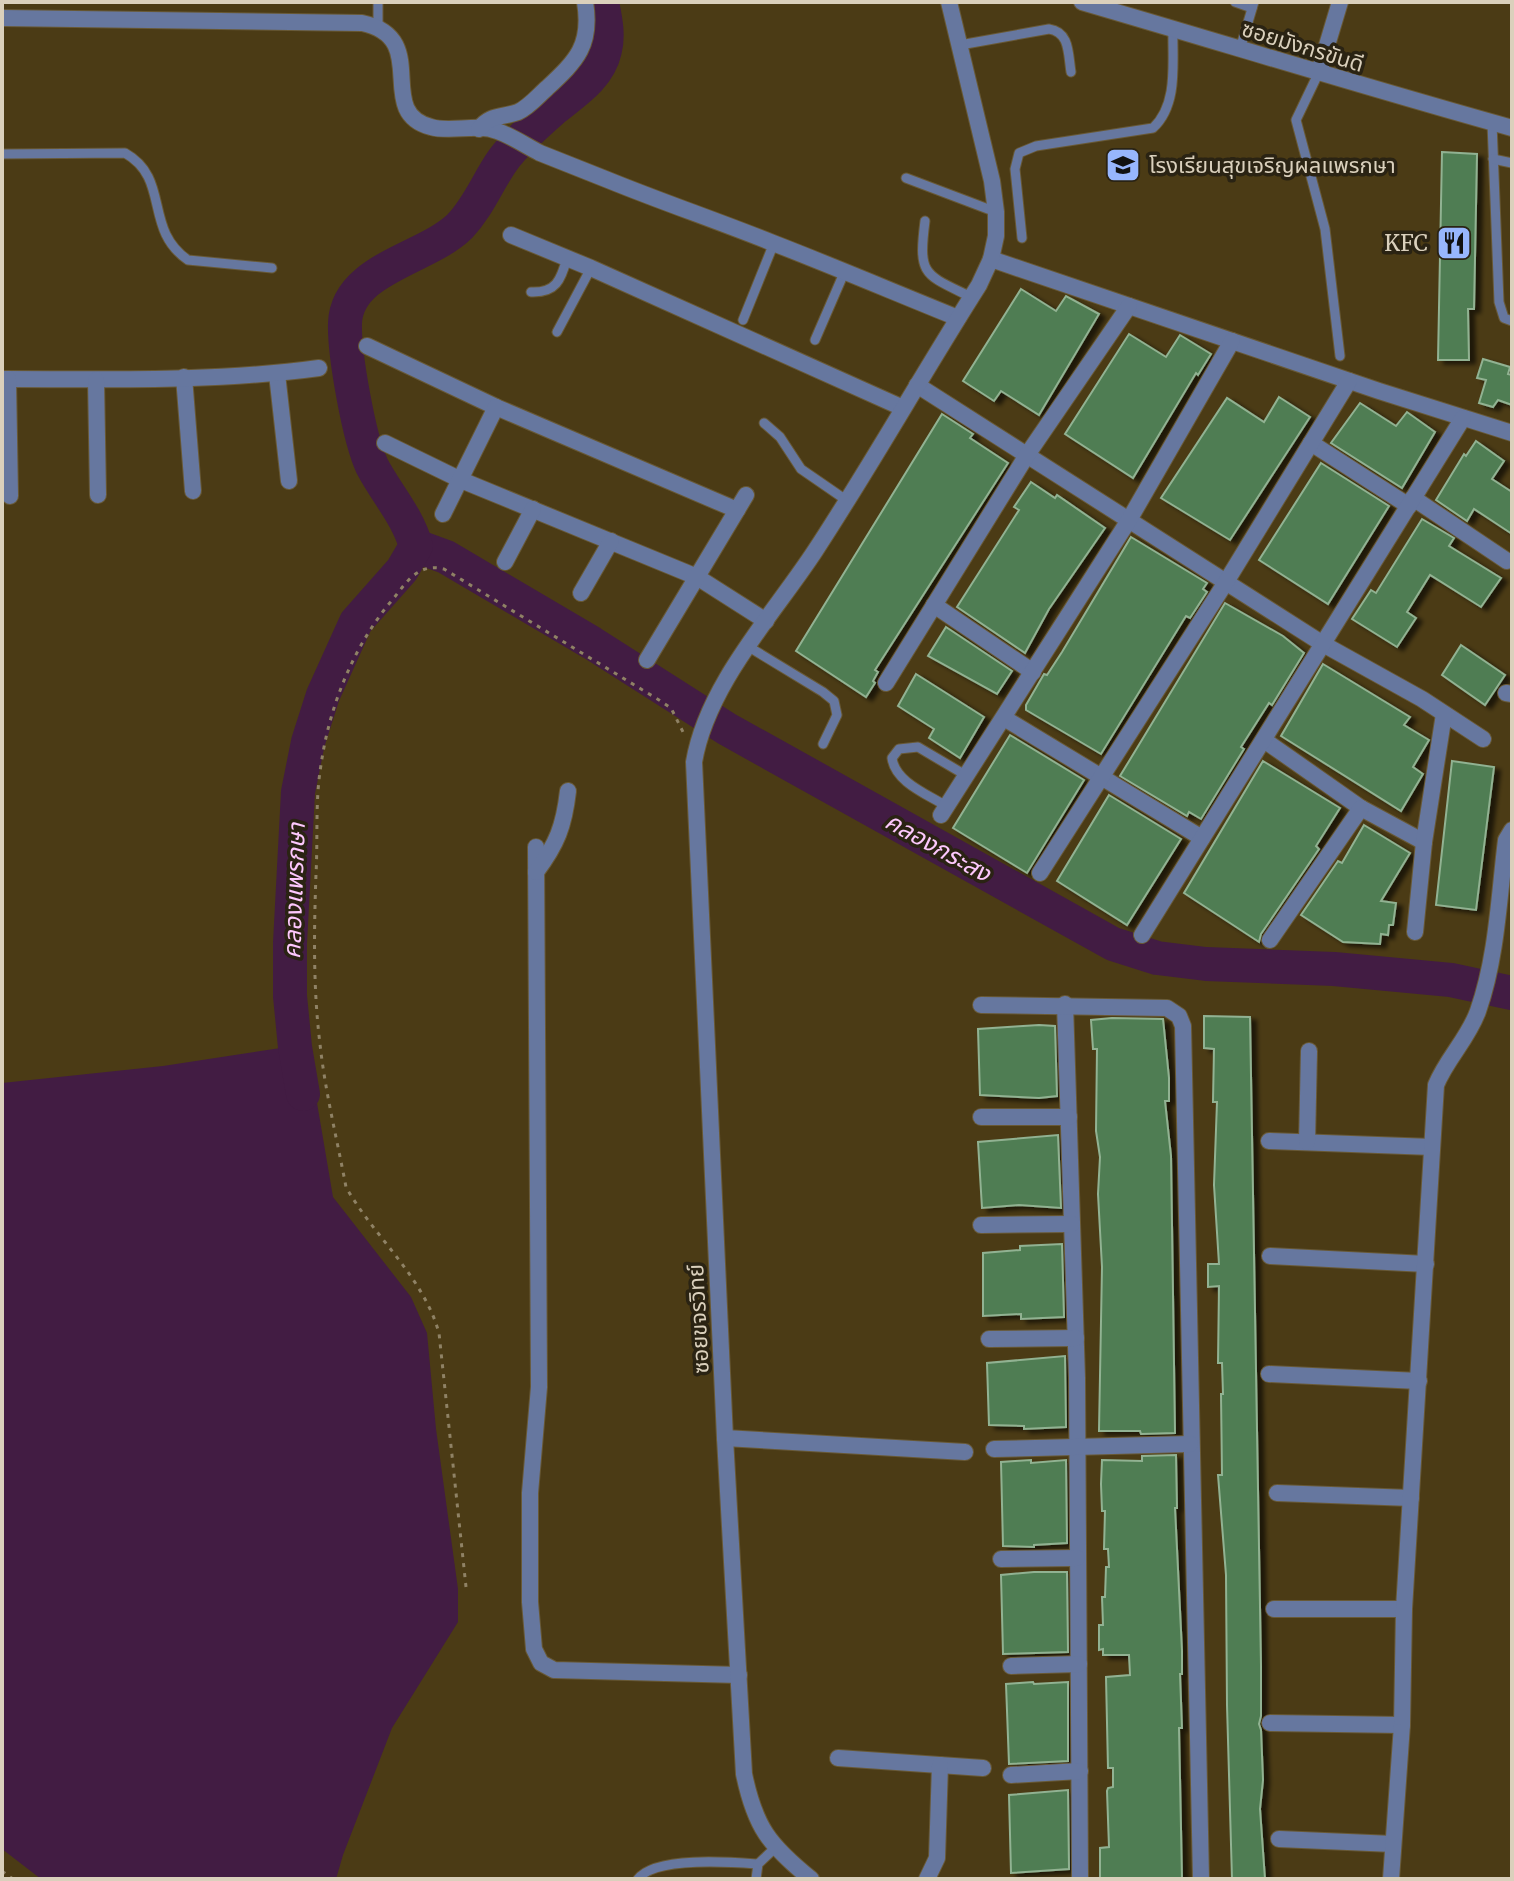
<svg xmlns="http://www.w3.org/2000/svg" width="1514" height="1881" viewBox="0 0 1514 1881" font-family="Merriweather,'Noto Sans Thai',serif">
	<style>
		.water { fill: #421c43 }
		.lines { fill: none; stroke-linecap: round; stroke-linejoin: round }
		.river { stroke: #421c43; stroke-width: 34 }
		.building { fill: #4f7d52; stroke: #91b292; stroke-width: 2; filter: url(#shadow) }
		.service-casing { stroke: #685936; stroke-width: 11 }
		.minor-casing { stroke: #685936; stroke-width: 18 }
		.tertiary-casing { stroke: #685936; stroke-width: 18 }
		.path { stroke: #8f8265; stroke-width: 3; stroke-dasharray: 4 6; stroke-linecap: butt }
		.service { stroke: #66779f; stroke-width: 9 }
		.minor { stroke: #66779f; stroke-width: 16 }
		.tertiary { stroke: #66779f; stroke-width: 16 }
		.labels { text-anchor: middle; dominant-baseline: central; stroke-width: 7; stroke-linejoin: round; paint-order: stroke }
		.street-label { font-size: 22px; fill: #dad0bc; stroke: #2a2313 }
		.poi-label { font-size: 22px; fill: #dad0bc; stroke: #2a2313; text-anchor: start }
		.water-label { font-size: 24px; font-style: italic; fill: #fdc8fd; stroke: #2a2313 }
	</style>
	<defs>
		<filter id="shadow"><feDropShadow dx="6" dy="3.5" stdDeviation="2" flood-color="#0009"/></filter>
	</defs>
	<rect width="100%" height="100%" fill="#4b3b15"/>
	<path class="water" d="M307 1044 333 1197 411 1297 427 1333 436 1429 458 1589V1622L392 1728 343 1855 336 1879H41L2 1849V1083L163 1066Z"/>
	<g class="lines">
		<g class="river">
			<path d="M416 546 446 557 592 643 727 729 1113 944 1157 958 1206 964 1334 969 1451 980 1512 993"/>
			<path d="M303 1094 295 1047 290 996V943L298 792 308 742 323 695 356 622 402 570 416 546C407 515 386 493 372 466 359 438 344 354 345 323 347 268 427 259 460 226 479 206 488 181 503 160 516 142 538 123 555 108 575 92 599 77 605 50 609 34 605 18 602 2"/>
		</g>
	</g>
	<g class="building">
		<path d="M1442 152 1477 154 1474 309H1468L1469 360H1438Z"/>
		<path d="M1021 289 1056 311 1066 296 1099 314 1039 415 1001 391 994 401 963 381Z"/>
		<path d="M1129 334 1166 357 1180 335 1211 354 1198 375 1196 373 1133 478 1065 434Z"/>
		<path d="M1483 359 1510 367 1508 374 1512 375V405L1498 400 1493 407 1479 403 1486 380 1477 378Z"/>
		<path d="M1279 397 1310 417 1230 540 1161 498 1227 398 1264 422Z"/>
		<path d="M1360 403 1396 426 1407 412 1435 432 1402 488 1331 443Z"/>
		<path d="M942 414 973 434 970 438 1008 463 875 670 878 672 873 681 875 683 866 697 796 651Z"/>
		<path d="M1476 441 1504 461 1492 479 1512 492V534L1474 509 1467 521 1436 500 1464 454 1466 456Z"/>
		<path d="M1321 463 1389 506 1328 604 1259 560Z"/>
		<path d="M1031 482 1055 498 1057 495 1105 528 1049 609 1025 653 957 607 1019 510 1014 507Z"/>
		<path d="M1422 519 1454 538 1449 546 1501 578 1481 607 1430 575 1407 612 1416 618 1397 647 1352 619 1371 590 1376 593Z"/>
		<path d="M1131 537 1207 583 1203 589 1207 592 1190 618 1186 616 1101 754 1026 710V705L1044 674 1047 675 1062 652Z"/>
		<path d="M1225 603 1283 636 1304 653 1272 705 1269 703 1241 747 1244 749 1201 819 1189 812 1187 816 1120 776Z"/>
		<path d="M946 627 1012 671 997 694 928 656Z"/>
		<path d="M1461 645 1505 675 1485 705 1442 675Z"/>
		<path d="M1323 664 1410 717 1404 725 1429 740 1413 767 1423 774 1401 811 1281 736Z"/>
		<path d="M916 674 984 717 960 758 929 738 934 729 898 706Z"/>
		<path d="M1010 735 1084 780 1027 873 953 828Z"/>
		<path d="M1263 761 1340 808 1316 846 1319 849 1261 934 1259 942 1184 893Z"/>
		<path d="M1452 761 1494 767 1476 910 1436 905Z"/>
		<path d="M1109 795 1181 839 1127 925 1057 881Z"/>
		<path d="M1364 825 1410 853 1381 901 1396 903 1393 925H1389L1388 935 1381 934 1380 944 1343 942 1301 915 1338 861 1342 863Z"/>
		<path d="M1204 1016 1250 1017 1261 1666V1716L1259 1724 1261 1730 1263 1780 1260 1809 1265 1879H1232L1227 1705 1226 1575 1218 1475H1222L1221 1394H1223L1222 1363H1218L1219 1286 1208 1287V1264H1219L1214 1185 1217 1102H1213L1214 1049 1204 1048Z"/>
		<path d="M1112 1018 1163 1019 1169 1078V1101H1165L1171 1156 1175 1433 1141 1434 1140 1431H1099L1102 1267 1098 1194 1100 1157 1096 1131 1097 1049H1093L1091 1020Z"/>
		<path d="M1039 1025 1055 1026 1057 1096 1039 1098 980 1095 978 1029Z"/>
		<path d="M1058 1135 1061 1208 1019 1205 982 1208 978 1142Z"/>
		<path d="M1062 1244 1064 1317 1021 1319V1314L983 1316V1253L1020 1250V1246Z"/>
		<path d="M1065 1356 1066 1427 1024 1429V1426L989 1425 987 1363Z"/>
		<path d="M1176 1455 1177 1508H1175L1182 1651V1674H1180L1182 1728H1179L1182 1879H1100V1848L1109 1847 1107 1791 1108 1788 1113 1787V1768H1108L1106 1677 1130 1675 1129 1655H1103V1649L1099 1650V1625H1103L1102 1597H1105L1106 1567H1109L1108 1549H1104L1105 1511H1102L1101 1484 1102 1460 1142 1461V1456Z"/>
		<path d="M1031 1460V1463L1066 1460 1067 1543 1034 1545V1547L1003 1546 1001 1462Z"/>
		<path d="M1034 1572H1067L1068 1652 1003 1654 1001 1575Z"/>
		<path d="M1033 1682 1034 1684 1068 1682V1761L1009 1764 1006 1684Z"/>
		<path d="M1068 1790 1069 1869 1011 1873 1009 1795Z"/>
	</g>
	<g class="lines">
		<g class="service-casing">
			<g id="service">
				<path d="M1235 2 1252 8"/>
				<path d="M378 26V2"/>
				<path d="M960 45 1049 29C1070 32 1068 54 1071 72"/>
				<path d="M1240 49 1254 2"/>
				<path d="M1319 72 1296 120 1325 229 1340 356"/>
				<path d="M1492 123 1499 302 1504 318 1512 321"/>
				<path d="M2 154 125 153C171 179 143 229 188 260L272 268"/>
				<path d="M1493 159 1512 163"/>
				<path d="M906 178 996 212"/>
				<path d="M925 221C918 276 924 274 971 297"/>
				<path d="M1022 238 1015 169 1019 153 1036 146 1153 128C1179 104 1172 61 1173 29"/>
				<path d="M531 292C556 293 561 280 567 258"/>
				<path d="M743 320 774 243"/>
				<path d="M557 332 591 268"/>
				<path d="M815 340 844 273"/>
				<path d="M764 423 780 437 801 469 846 500"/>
				<path d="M749 647 823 692 834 701 837 715 823 744"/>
				<path d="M946 806C927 794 895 782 892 758L899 749 918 747 967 776"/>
				<path d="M638 1879C655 1856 731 1862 758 1864"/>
				<path d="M756 1879 758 1864 775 1848"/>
			</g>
		</g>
		<g class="minor-casing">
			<g id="minor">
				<path d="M2 18 362 23C433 38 373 112 431 127 451 133 477 123 497 131 512 136 526 146 540 153 563 162 585 171 608 180 662 202 718 221 773 243 835 267 896 293 958 318"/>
				<path d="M1319 72 1340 2"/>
				<path d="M479 129C490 114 502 118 518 112 529 107 538 96 547 88 577 60 592 45 585 2"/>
				<path d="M511 235 591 268 903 408"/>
				<path d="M991 259 1379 391 1512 433"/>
				<path d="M367 346 496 407 737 510"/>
				<path d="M277 374 289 481"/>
				<path d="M184 377 193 491"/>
				<path d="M2 379C107 379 215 382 319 368"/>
				<path d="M8 379 10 496"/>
				<path d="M96 380 98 495"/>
				<path d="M917 385 1323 644 1422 699 1483 739"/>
				<path d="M385 443 461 480 697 577 766 621"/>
				<path d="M1311 443 1409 506"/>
				<path d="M1413 498 1507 561"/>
				<path d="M443 514 496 407"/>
				<path d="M505 562 533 509"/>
				<path d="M581 593 611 541"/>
				<path d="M934 605 1033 672"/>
				<path d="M647 660 746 495"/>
				<path d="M886 683 1027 455 1129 306"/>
				<path d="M1506 693 1512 694"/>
				<path d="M1004 718 1202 838"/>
				<path d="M1264 740 1361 808 1424 842"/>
				<path d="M941 815 1129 520 1232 341"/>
				<path d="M536 847 539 1387 530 1493V1602L534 1649 541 1663 554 1670 739 1675"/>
				<path d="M536 872C557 844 564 826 568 791"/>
				<path d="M1040 873 1226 582 1349 381"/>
				<path d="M1415 932 1424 842 1444 714"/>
				<path d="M1142 935 1463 418"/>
				<path d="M1270 940 1361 808"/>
				<path d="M1065 1004 1077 1378 1080 1879"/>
				<path d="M981 1005 1167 1008 1179 1016 1183 1026 1201 1879"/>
				<path d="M981 1117H1069"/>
				<path d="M1269 1141 1432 1147"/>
				<path d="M1307 1142 1309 1051"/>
				<path d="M981 1225 1072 1224"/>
				<path d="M1270 1256 1426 1264"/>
				<path d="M989 1339 1076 1338"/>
				<path d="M1269 1374 1419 1381"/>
				<path d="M725 1438 965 1452"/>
				<path d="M994 1449 1190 1444"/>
				<path d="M1277 1493 1411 1498"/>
				<path d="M1001 1559 1077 1558"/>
				<path d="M1274 1609H1404"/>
				<path d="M1011 1666 1079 1664"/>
				<path d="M1270 1723 1402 1725"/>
				<path d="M838 1758 983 1768"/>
				<path d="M1011 1775 1080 1771"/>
				<path d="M1279 1839 1393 1844"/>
				<path d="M927 1879 937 1858 940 1765"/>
				<path d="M1391 1879 1402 1725 1404 1609 1436 1085C1447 1058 1468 1039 1478 1011 1497 957 1499 896 1506 840L1512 830"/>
			</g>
		</g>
		<g class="tertiary-casing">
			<g id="tertiary">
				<path d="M1082 2C1226 44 1368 88 1512 128"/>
				<path d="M811 1879C769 1845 755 1827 744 1774L725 1438 694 762C707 685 773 615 815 551 872 464 923 373 979 285L991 259 996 236V212L992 181 949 2"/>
			</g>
		</g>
		<g class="path">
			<path d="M466 1587 439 1333C423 1276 374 1237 346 1187 337 1139 325 1091 320 1044 313 988 314 930 316 874 318 838 315 800 321 765 329 708 352 650 388 605 405 586 415 562 444 569L659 700 671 708 683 732"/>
			<path d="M2 1871 13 1879"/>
		</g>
		<use href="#service" class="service"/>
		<use href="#minor" class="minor"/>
		<use href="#tertiary" class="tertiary"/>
	</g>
	<defs>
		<g id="school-square" transform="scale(1.8)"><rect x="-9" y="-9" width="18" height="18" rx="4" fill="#97b6fd" stroke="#2a2313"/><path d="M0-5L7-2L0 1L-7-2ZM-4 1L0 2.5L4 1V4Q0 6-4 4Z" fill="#111"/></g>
		<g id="restaurant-square" transform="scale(1.8)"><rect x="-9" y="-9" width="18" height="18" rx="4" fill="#97b6fd" stroke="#2a2313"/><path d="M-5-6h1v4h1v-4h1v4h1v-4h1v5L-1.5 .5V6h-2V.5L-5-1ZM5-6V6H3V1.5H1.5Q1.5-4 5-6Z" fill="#111"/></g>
	</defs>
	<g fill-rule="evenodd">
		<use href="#school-square" x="1123" y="165"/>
		<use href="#restaurant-square" x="1454" y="243"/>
	</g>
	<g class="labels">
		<g class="street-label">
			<text transform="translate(1303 46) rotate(17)">ซอยมังกรขันดี</text>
			<text transform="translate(698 1319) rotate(-93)">ซอยขจรวิทย์</text>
		</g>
		<g class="poi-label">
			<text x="1149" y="165">โรงเรียนสุขเจริญผลแพรกษา</text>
			<text x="1428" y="243" text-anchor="end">KFC</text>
		</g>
		<g class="water-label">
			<text transform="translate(938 847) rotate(29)">คลองกระสง</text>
			<text transform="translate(294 891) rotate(-88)">คลองแพรกษา</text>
		</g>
	</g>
	<rect width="1514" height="1881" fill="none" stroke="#dad0bc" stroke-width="8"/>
</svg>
